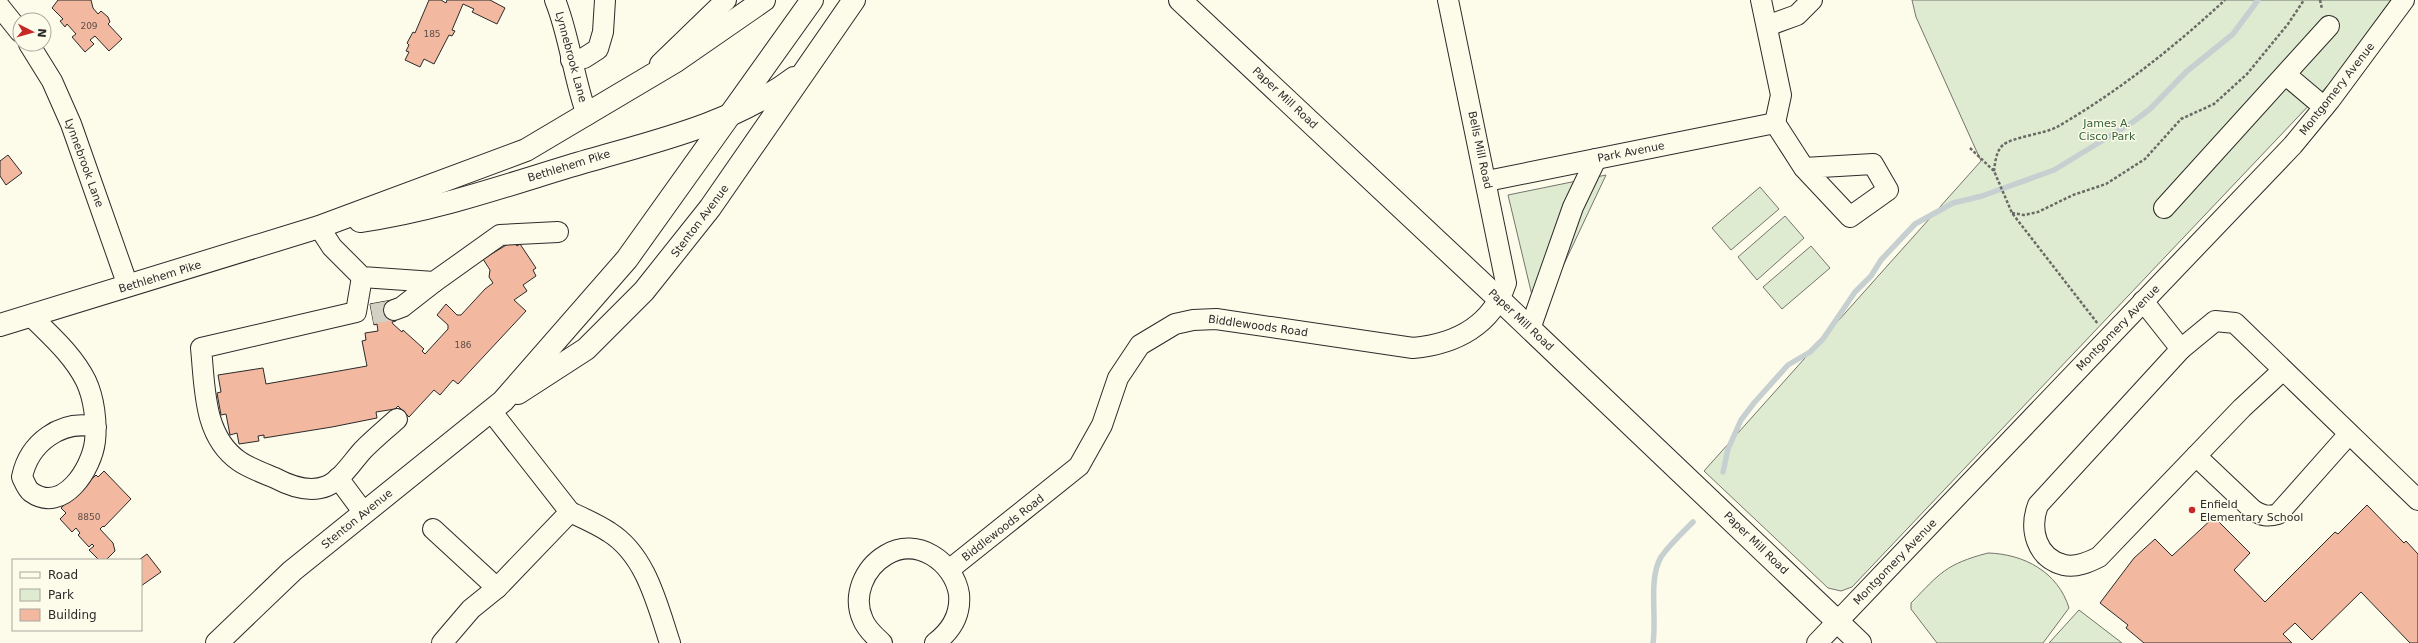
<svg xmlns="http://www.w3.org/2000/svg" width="2418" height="643" viewBox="0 0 2418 643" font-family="'DejaVu Sans',sans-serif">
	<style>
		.green { fill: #deebd1; stroke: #74746e }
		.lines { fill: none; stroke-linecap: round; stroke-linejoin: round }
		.stream { stroke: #c7d0d0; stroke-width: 5.5 }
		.building { fill: #f2b8a0; stroke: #2b2b2b }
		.minor-tunnel { stroke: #d3d1c4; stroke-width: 20; stroke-dasharray: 20 10; stroke-linecap: butt }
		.minor-casing { stroke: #2b2b2b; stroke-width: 22 }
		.major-casing { stroke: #2b2b2b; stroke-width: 24 }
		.path { stroke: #6a6964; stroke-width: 2.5; stroke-dasharray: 3 2; stroke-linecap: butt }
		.minor { stroke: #fdfbea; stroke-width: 20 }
		.major { stroke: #fdfbea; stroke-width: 22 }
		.poi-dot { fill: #c62828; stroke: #fdfbea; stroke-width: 1.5 }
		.labels { text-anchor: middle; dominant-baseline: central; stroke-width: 3; stroke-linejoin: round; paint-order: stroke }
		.number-label { font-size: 9px; fill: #5d4e48 }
		.street-label { font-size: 11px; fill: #2b2b2b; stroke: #fdfbea }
		.park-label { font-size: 11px; fill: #34623c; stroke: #fdfbea }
		.poi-label { font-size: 11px; fill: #2b2b2b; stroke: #fdfbea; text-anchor: start }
	</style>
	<rect width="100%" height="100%" fill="#fdfbea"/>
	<g class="green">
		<path d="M1912 0H2391L2332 81 1852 587 1841 591 1828 588 1704 471 1981 161 1916 17Z"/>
		<path d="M1606 175 1540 315 1536 312 1508 195Z"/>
		<path d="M1760 187 1779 209 1731 250 1712 228Z"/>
		<path d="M1785 216 1804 238 1757 280 1738 257Z"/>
		<path d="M1811 246 1830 268 1782 309 1763 287Z"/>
		<path d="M1988 553C2024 554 2058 572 2069 608L2043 643H1937L1911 609V603C1940 573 1946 564 1988 553Z"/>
		<path d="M2079 610 2122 643H2049Z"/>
	</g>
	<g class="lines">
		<g class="stream">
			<path d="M1723 472 1728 449 1741 420 1754 403 1788 365 1810 352 1823 339 1855 292 1871 276 1881 260 1915 224 1953 203 1982 196 2054 170 2133 122 2150 109 2186 72 2233 34 2258 0"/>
			<path d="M1653 643C1657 617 1648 579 1661 557 1670 544 1682 533 1693 522"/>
		</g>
	</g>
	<g class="building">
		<path d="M58 0H91L93 8 98 14 101 11 108 17 110 22 108 24 122 39 109 51 95 36 90 40 94 44 85 52 72 37 76 34 67 24 65 27 60 21 63 19 52 8Z"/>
		<path d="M429 0H441L446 3 447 0H490L505 8 497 24 472 12 474 9 463 4 452 30 455 31 452 36 449 35 434 64 424 59 420 67 405 60 409 52 406 51 409 45 407 43 413 32 415 33Z"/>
		<path d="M8 155 22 173 6 185 0 176V161Z"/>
		<path d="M513 241 517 246 520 244 536 268 533 270 536 276 523 285 527 291 514 300 526 311 458 384 453 380 440 395 434 390 409 417 398 406 395 409 376 412 377 418 332 427 264 438V435L258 436 259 441 239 444 237 433 230 435 226 414 221 415 217 393 221 392 218 375 263 368 266 384 367 366 362 341 366 340 365 333 378 331 377 324 374 325 370 304 392 300 396 321 392 322 393 324 402 332 403 330 424 349 422 351 425 354 448 329V325L437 315 446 304 457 315H461L485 289 493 283 489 277 490 270 483 259Z"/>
		<path d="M104 471 131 499 104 527 103 526 100 529 113 543 115 551 106 560H99L89 550 94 546 92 544 89 547 78 535 80 533 76 528 72 532 60 519 66 513 61 508 96 475 98 477Z"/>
		<path d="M2367 505 2404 543 2406 541 2418 554V643H2410L2361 592 2312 640 2295 623 2283 634 2292 643H2144L2126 628 2128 625 2100 603 2134 558 2155 539 2172 556 2214 517 2250 553 2234 570 2265 602 2335 532 2338 534Z"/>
		<path d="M147 554 161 572 141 586V560H139Z"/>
	</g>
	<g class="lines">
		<path class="minor-tunnel" d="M372 314 394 310"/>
		<g class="minor-casing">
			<g id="minor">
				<path d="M555 0C570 37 573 77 587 115"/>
				<path d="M1761 0 1781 95 1775 123"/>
				<path d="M0 7 20 32"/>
				<path d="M1767 26 1797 15 1812 0"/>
				<path d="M29 44 52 81 71 124 128 286"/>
				<path d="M571 60 584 58 598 49 603 32 605 0"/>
				<path d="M660 64 726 0"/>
				<path d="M2286 75 2324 107"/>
				<path d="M1775 123 1804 168 1850 217 1888 190 1873 164 1804 168"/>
				<path d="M1487 181 1775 123"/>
				<path d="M2164 208 2329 26"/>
				<path d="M319 227 332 247 362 277 434 282 500 235 558 232"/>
				<path d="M362 277 356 312 201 348C205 387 203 436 239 461 249 468 263 473 275 478 290 486 310 493 327 486 342 479 352 462 363 450 374 439 386 429 397 419"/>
				<path d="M2143 301 2181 349 2038 505C2029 529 2036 558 2064 565 2076 568 2089 562 2099 557L2242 408 2282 371"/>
				<path d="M394 310 402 307 434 282"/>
				<path d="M31 316C51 336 73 355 86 381 94 398 97 422 95 441 92 468 63 515 31 492 27 489 24 481 22 477 29 443 61 419 96 427"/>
				<path d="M1530 329 1573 207 1596 159"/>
				<path d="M2181 349 2215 321 2235 323 2418 500"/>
				<path d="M2196 456 2253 510C2262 516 2268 517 2278 514L2349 434"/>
				<path d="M338 478 364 513"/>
				<path d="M570 512C583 518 597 524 609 532 646 555 657 604 670 643"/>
				<path d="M433 529 497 588 570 512 491 411"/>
				<path d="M950 569 1079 466 1102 425 1118 378 1140 345 1175 324 1193 320 1216 319 1413 348C1456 344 1492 325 1506 283L1448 0"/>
				<path d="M442 643 471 609 497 588"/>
				<path d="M882 643C875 636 867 630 863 620 852 596 864 568 886 555 917 536 954 562 959 594 961 615 951 631 935 643"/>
				<path d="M1817 643 2293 145 2330 100 2404 0"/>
			</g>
		</g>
		<g class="major-casing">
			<g id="major">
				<path d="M1180 0 1500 300 1860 643"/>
				<path d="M360 221C432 211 501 187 570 166 646 143 729 127 794 78"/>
				<path d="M0 325 319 227 526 150 676 61 764 0"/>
				<path d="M518 393 586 349 644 291 710 208 854 0"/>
				<path d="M217 643 292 571 503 401 627 259 812 0"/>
			</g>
		</g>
		<g class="path">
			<path d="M2320 0 2322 9"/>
			<path d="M1970 148 1994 171 2012 213 2098 324"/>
			<path d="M1994 171C1995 163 1996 151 2003 145 2012 137 2044 134 2057 127 2119 91 2173 48 2225 0"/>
			<path d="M2012 213 2024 215 2038 212 2073 195 2106 184 2145 159 2181 119 2214 104 2247 74 2288 24 2304 0"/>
		</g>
		<use href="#minor" class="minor"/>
		<use href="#major" class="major"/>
	</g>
	<circle class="poi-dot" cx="2192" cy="510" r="4"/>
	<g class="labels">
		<g class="number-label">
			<text x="89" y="26">209</text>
			<text x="432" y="34">185</text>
			<text x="463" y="345">186</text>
			<text x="89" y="517">8850</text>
		</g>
		<g class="street-label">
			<text transform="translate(571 57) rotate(75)">Lynnebrook Lane</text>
			<text transform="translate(2337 89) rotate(-52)">Montgomery Avenue</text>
			<text transform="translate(1285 98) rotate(43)">Paper Mill Road</text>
			<text transform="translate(1480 150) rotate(78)">Bells Mill Road</text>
			<text transform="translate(1631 152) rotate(-11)">Park Avenue</text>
			<text transform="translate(84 163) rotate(70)">Lynnebrook Lane</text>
			<text transform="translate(569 166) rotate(-17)">Bethlehem Pike</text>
			<text transform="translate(700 221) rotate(-53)">Stenton Avenue</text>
			<text transform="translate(160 277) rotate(-17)">Bethlehem Pike</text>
			<text transform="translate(1521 320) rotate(43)">Paper Mill Road</text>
			<text transform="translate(1258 326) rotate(8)">Biddlewoods Road</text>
			<text transform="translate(2118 328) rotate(-46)">Montgomery Avenue</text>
			<text transform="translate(357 519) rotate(-39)">Stenton Avenue</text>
			<text transform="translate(1003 528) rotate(-38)">Biddlewoods Road</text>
			<text transform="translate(1756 543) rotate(44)">Paper Mill Road</text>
			<text transform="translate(1895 562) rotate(-46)">Montgomery Avenue</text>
		</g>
		<g class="park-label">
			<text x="2107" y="123">James A.<tspan x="2107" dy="13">Cisco Park</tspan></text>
		</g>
		<g class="poi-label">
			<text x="2200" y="504">Enfield<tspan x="2200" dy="13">Elementary School</tspan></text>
		</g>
	</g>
	<rect x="12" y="559" width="130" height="72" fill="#fdfbea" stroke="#a9a89e"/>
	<rect x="20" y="572" width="20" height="6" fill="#fdfbea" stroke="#a9a89e"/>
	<text x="48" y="579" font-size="12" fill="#2b2b2b">Road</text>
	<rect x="20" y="589" width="20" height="12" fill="#deebd1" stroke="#a9a89e"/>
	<text x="48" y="599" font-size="12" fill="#2b2b2b">Park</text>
	<rect x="20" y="609" width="20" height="12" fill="#f2b8a0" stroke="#a9a89e"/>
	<text x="48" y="619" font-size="12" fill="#2b2b2b">Building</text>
	<g transform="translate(32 32) rotate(96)"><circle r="19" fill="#fdfbea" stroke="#a9a89e"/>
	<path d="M0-3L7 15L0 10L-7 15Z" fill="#c62828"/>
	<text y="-6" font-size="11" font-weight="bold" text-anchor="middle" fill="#2b2b2b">N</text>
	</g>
</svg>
